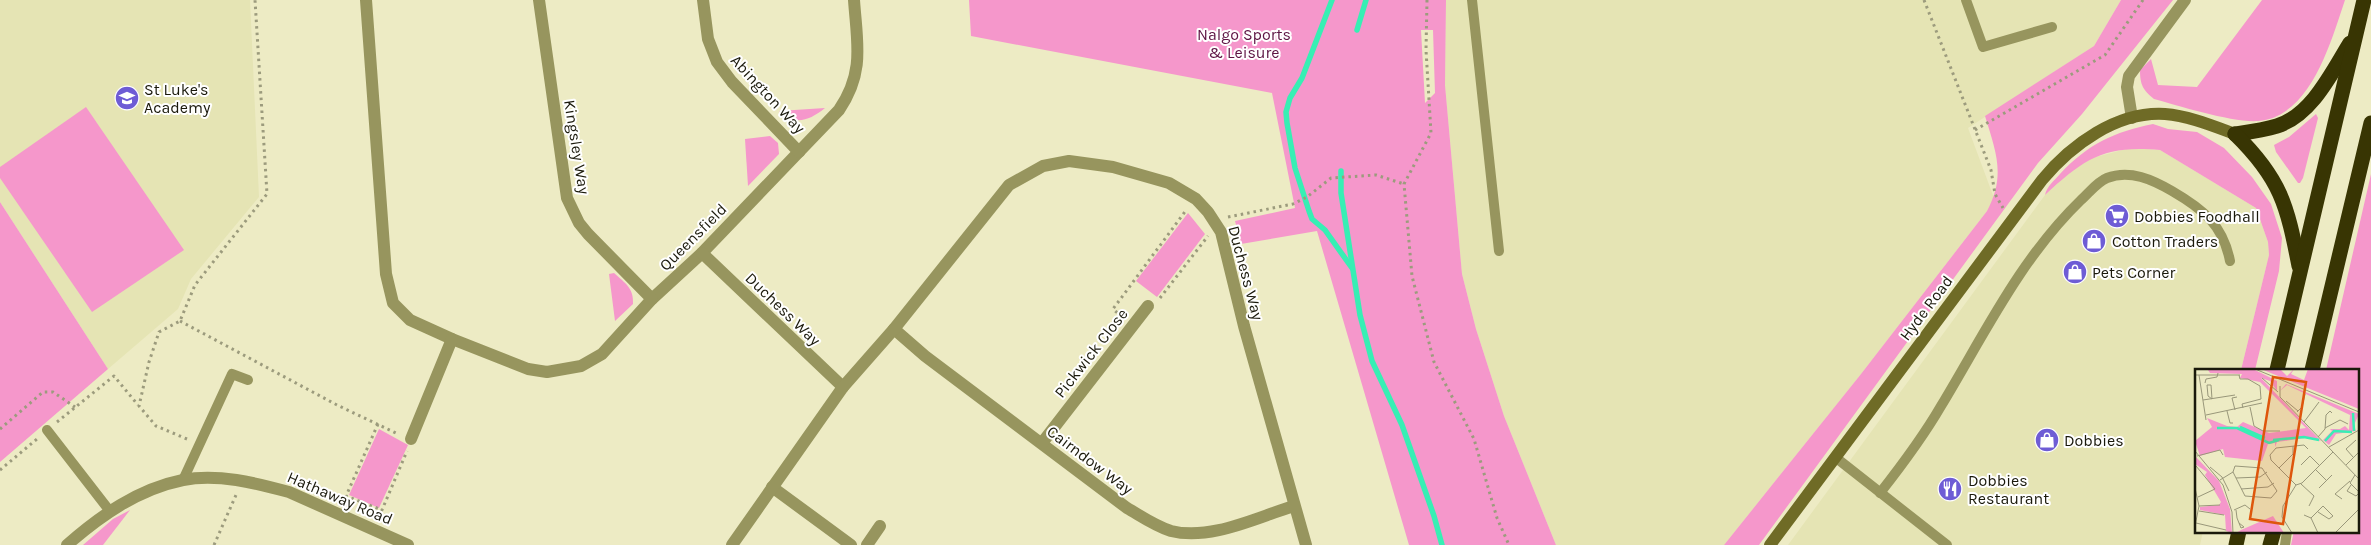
<svg xmlns="http://www.w3.org/2000/svg" width="2371" height="545" viewBox="0 0 2371 545" font-family="Karla,sans-serif">
	<style>
		.built { fill: #e5e4b4 }
		.green { fill: #f597cb; fill-rule: evenodd }
		.lines { fill: none; stroke-linecap: round; stroke-linejoin: round }
		.stream { stroke: #37efb4; stroke-width: 5.5 }
		.path { stroke: #9c9b7d; stroke-width: 3; stroke-dasharray: 2.5 4; stroke-linecap: butt }
		.lane { stroke: #97955e; stroke-width: 10 }
		.street { stroke: #97955e; stroke-width: 12 }
		.secondary { stroke: #6f6b26; stroke-width: 12 }
		.highway { stroke: #383503; stroke-width: 15 }
		.labels { text-anchor: middle; dominant-baseline: central; stroke-width: 4; stroke-linejoin: round; paint-order: stroke }
		.park-label { font-size: 16px; fill: #5e1444; stroke: #fff }
		.poi-label { font-size: 16px; fill: #1a190b; stroke: #fff; text-anchor: start }
		.street-label { font-size: 16px; fill: #1a190b; stroke: #fff }
		.inset-river { fill: none; stroke: #37efb4; stroke-width: 2.5 }
		.inset-road { fill: none; stroke: #99977a; stroke-width: 1 }
		.view { fill: #de560c; fill-opacity: 0.15; stroke: #de560c; stroke-width: 2.5 }
		.inset-edge { fill: none; stroke: #1a190b; stroke-width: 2.5 }
	</style>
	<rect width="100%" height="100%" fill="#edebc4"/>
	<g class="built">
		<path d="M0 0H250L259 197 191 279 178 309 108 369 0 202Z"/>
		<path d="M1446 0H2121L2094 46 1968 128 1994 198 1987 211 1861 374 1724 545H1556L1504 416 1476 329 1462 274 1445 85Z"/>
		<path d="M2130 148 2160 150 2256 208 2268 242 2269 255 2241 370H2196V531H2203L2200 545H1788L2045 195 2074 168 2092 158Z"/>
	</g>
	<g class="green">
		<path d="M969 0H1446L1445 85 1462 274 1476 329 1504 416 1556 545H1409L1317 231 1241 244 1235 221 1295 208 1272 93 971 36ZM1421 30H1433L1435 93 1425 103Z"/>
		<path d="M2121 0H2173L2082 114 2038 163 1759 545H1724L1861 374 1987 211C2006 176 1996 152 1985 116L2094 46Z"/>
		<path d="M2262 0H2345C2331 41 2311 117 2258 121 2234 123 2179 106 2154 99 2143 90 2140 85 2140 70L2151 59 2158 85 2197 87Z"/>
		<path d="M86 107 184 250 92 312 0 178V167Z"/>
		<path d="M825 108C809 121 794 126 779 111Z"/>
		<path d="M2316 114 2318 118 2303 178 2300 183H2298L2276 152 2274 145 2289 137Z"/>
		<path d="M2153 124 2168 129 2197 132 2224 148 2252 177 2271 204 2282 238 2279 271 2255 370H2241L2269 255 2268 242 2256 208 2160 150C2104 145 2085 158 2045 195 2047 186 2054 181 2060 174 2088 144 2114 132 2153 124Z"/>
		<path d="M770 136 778 143 779 154 748 186 745 139Z"/>
		<path d="M2371 174V545H2291L2294 531H2357V370H2326Z"/>
		<path d="M0 202 108 369 0 462Z"/>
		<path d="M1188 213 1205 234 1157 297 1136 281Z"/>
		<path d="M614 273C625 283 634 288 633 304L615 321 609 274Z"/>
		<path d="M379 429 408 445 379 508 349 495Z"/>
		<path d="M130 510 103 545H83L113 519Z"/>
	</g>
	<g class="lines">
		<g class="stream">
			<path d="M1332 0 1302 78 1290 98 1286 112 1287 123 1295 168 1309 211 1312 219 1325 230 1352 268"/>
			<path d="M1357 30 1366 0"/>
			<path d="M1341 171V193L1360 315 1372 361 1402 425 1434 516 1442 545"/>
		</g>
		<g class="path">
			<path d="M1427 0 1426 50 1431 133 1404 184 1412 276 1434 362 1474 439 1497 518 1509 545"/>
			<path d="M1924 0 1991 170 1995 194 2003 208"/>
			<path d="M1975 130 2105 55 2143 0"/>
			<path d="M1228 217 1293 204 1307 197 1331 178 1376 175 1404 184"/>
			<path d="M1160 298 1208 236"/>
			<path d="M1122 317 1113 309 1187 209"/>
			<path d="M180 321 337 405 398 434"/>
			<path d="M57 422 114 376 138 405"/>
			<path d="M378 424 346 496 382 510"/>
			<path d="M0 429 43 392H53L75 407"/>
			<path d="M187 439 156 426 139 406 149 362 159 332 180 321 195 285 267 194 255 0"/>
			<path d="M0 470 37 439"/>
			<path d="M379 517 407 451"/>
			<path d="M214 545 236 495"/>
		</g>
		<g class="lane">
			<path d="M1472 0 1499 251"/>
			<path d="M1966 0 1983 47 2052 27"/>
			<path d="M47 430 109 510"/>
			<path d="M1835 457 1947 545"/>
			<path d="M183 480 232 374 248 380"/>
			<path d="M1880 493C1902 465 1923 437 1941 406 1984 335 2020 259 2081 200 2089 193 2097 182 2107 178 2130 169 2153 180 2172 191 2203 209 2223 225 2230 261"/>
			<path d="M2285 545 2287 531"/>
		</g>
		<g class="street">
			<path d="M366 0 386 274 393 303 410 320 452 339 528 369 547 372 581 366 602 354 652 299 702 253 839 110C865 72 857 43 854 0"/>
			<path d="M539 0 567 198 579 223 588 234 652 299"/>
			<path d="M703 0 708 39 717 62 732 82 799 152"/>
			<path d="M2132 118 2127 87 2129 76 2185 0"/>
			<path d="M702 253 843 387"/>
			<path d="M894 329 925 356 1127 508C1141 516 1155 526 1171 531 1211 541 1257 517 1294 506"/>
			<path d="M411 439 452 339"/>
			<path d="M1042 443 1148 306"/>
			<path d="M772 487 851 545"/>
			<path d="M67 545C100 516 138 489 183 480 217 473 256 483 289 492L408 545"/>
			<path d="M732 545 843 387 894 329 1009 185 1043 166 1069 161 1113 167 1169 183 1196 199 1208 212 1221 232 1244 326 1306 545"/>
			<path d="M867 545 880 526"/>
		</g>
		<path class="secondary" d="M1770 545 2042 180C2071 145 2117 111 2165 114 2189 116 2213 126 2235 134"/>
		<g class="highway">
			<path d="M2235 134C2249 132 2264 130 2277 126 2312 115 2332 72 2350 43"/>
			<path d="M2235 134C2281 179 2287 205 2299 266"/>
			<path d="M2277 370 2364 0"/>
			<path d="M2312 370 2371 123"/>
			<path d="M2236 545 2239 531"/>
			<path d="M2270 545 2274 531"/>
		</g>
	</g>
	<defs>
		<g id="school-disc" transform="scale(1.25)"><circle r="9.5" fill="#6e5cd5" stroke="#fff"/><path d="M0-5L7-2L0 1L-7-2ZM-4 1L0 2.5L4 1V4Q0 6-4 4Z" fill="#fff"/></g>
		<g id="supermarket-disc" transform="scale(1.25)"><circle r="9.5" fill="#6e5cd5" stroke="#fff"/><path d="M-6-5.5h2.5l.6 2H6L4.5 2H-2.5L-4.4-4H-6ZM-1.5 3.2a1.3 1.3 0 1 0 .1 0ZM3 3.2a1.3 1.3 0 1 0 .1 0Z" fill="#fff"/></g>
		<g id="shop-disc" transform="scale(1.25)"><circle r="9.5" fill="#6e5cd5" stroke="#fff"/><path d="M-5-2.5h2.3a2.7 3.5 0 0 1 5.4 0H5L5.5 6h-11ZM-1.5-2.5h3a1.5 2.3 0 0 0-3 0Z" fill="#fff"/></g>
		<g id="restaurant-disc" transform="scale(1.25)"><circle r="9.5" fill="#6e5cd5" stroke="#fff"/><path d="M-5-6h1v4h1v-4h1v4h1v-4h1v5L-1.5 .5V6h-2V.5L-5-1ZM5-6V6H3V1.5H1.5Q1.5-4 5-6Z" fill="#fff"/></g>
	</defs>
	<g fill-rule="evenodd">
		<use href="#school-disc" x="127" y="98"/>
		<use href="#supermarket-disc" x="2117" y="216"/>
		<use href="#shop-disc" x="2094" y="241"/>
		<use href="#shop-disc" x="2075" y="272"/>
		<use href="#shop-disc" x="2047" y="440"/>
		<use href="#restaurant-disc" x="1950" y="489"/>
	</g>
	<g class="labels">
		<g class="park-label">
			<text x="1244" y="34">Nalgo Sports<tspan x="1244" dy="18">&amp; Leisure</tspan></text>
		</g>
		<g class="poi-label">
			<text x="144" y="89">St Luke's<tspan x="144" dy="18">Academy</tspan></text>
			<text x="2134" y="216">Dobbies Foodhall</text>
			<text x="2112" y="241">Cotton Traders</text>
			<text x="2092" y="272">Pets Corner</text>
			<text x="2064" y="440">Dobbies</text>
			<text x="1968" y="480">Dobbies<tspan x="1968" dy="18">Restaurant</tspan></text>
		</g>
		<g class="street-label">
			<text transform="translate(768 94) rotate(47)">Abington Way</text>
			<text transform="translate(577 147) rotate(81)">Kingsley Way</text>
			<text transform="translate(693 237) rotate(-45)">Queensfield</text>
			<text transform="translate(1246 273) rotate(75)">Duchess Way</text>
			<text transform="translate(1926 308) rotate(-53)">Hyde Road</text>
			<text transform="translate(783 309) rotate(44)">Duchess Way</text>
			<text transform="translate(1091 353) rotate(-52)">Pickwick Close</text>
			<text transform="translate(1090 460) rotate(37)">Cairndow Way</text>
			<text transform="translate(340 498) rotate(23)">Hathaway Road</text>
		</g>
	</g>
	<g transform="translate(2195 369)">
		<rect width="164" height="164" fill="#edebc4"/>
		<path d="M58 0 82 12V22L75 12 66 9 126 72 110 69 82 73 80 78V74L73 75 67 92 30 88 28 80 5 87 0 72 17 58 12 49 32 57 42 58 48 53 74 64 111 59 65 13 45 9 47 5 15 4 13 1ZM66 0H85L92 7 99 0 96 5 109 11 113 0H164V40ZM91 15 164 45 159 56 161 62 141 65 134 76 128 71 137 62 135 60H145L150 57 154 61 155 46 92 16 85 22ZM0 87 24 112 35 140 37 164 31 162 30 146 5 141V138L24 136 26 133 10 106 12 103 0 95ZM78 147 89 164H41L46 161Z" fill="#f597cb"/>
		<path class="inset-river" d="M158 44 159 62M45 58 70 69M22 59H42L74 74 84 71M78 71 109 68 124 71M130 72 139 62 157 63"/>
		<path class="inset-road" d="M60 0 164 43M0 6H45M4 6 11 51M44 6 45 10H53L65 17 66 30 47 35 48 39M67 9 83 23M10 14 11 10 22 8 23 4M12 16H16L17 30 13 27ZM85 17V28L164 110M8 31 40 26M91 32 103 42M55 38 59 57 68 62H85M40 41 37 29 42 28M32 42 35 54H38M102 43 107 38 110 25M11 46 67 34M109 53 124 33M130 59 145 51 153 55M123 68 130 60 131 46 135 42 137 44M134 78 164 61M0 82 28 116 37 143 38 164M2 87 25 81 28 86M158 88 151 80 161 71M106 96 115 87 125 97M151 96 164 83M1 97 20 120 3 128M15 98 27 108 34 122M84 99 98 85V77M121 101 132 112M160 106 155 114 164 123M41 109 65 108 72 103M25 111 38 103 40 97 67 99 82 122 76 129 50 127 38 103M106 115 119 127 114 137M101 116 76 91 75 86 81 79 109 76 113 80M156 116 152 122 161 127 164 124M0 119 4 137 0 157M124 119 137 106M46 120 73 118 79 114M147 130 140 125 155 112M4 137 25 136M39 141 50 136 55 140M41 141 42 149 46 159 49 158 44 154M4 142 29 146M109 146 116 149 128 137 138 147 134 150 123 143M116 149 123 164M1 154 31 161M97 164 87 148 88 137 101 116 107 114 138 83M140 164 164 140"/>
		<path class="view" d="M78 8 111 13 88 155 55 150Z"/>
		<rect width="164" height="164" class="inset-edge"/>
	</g>
</svg>
